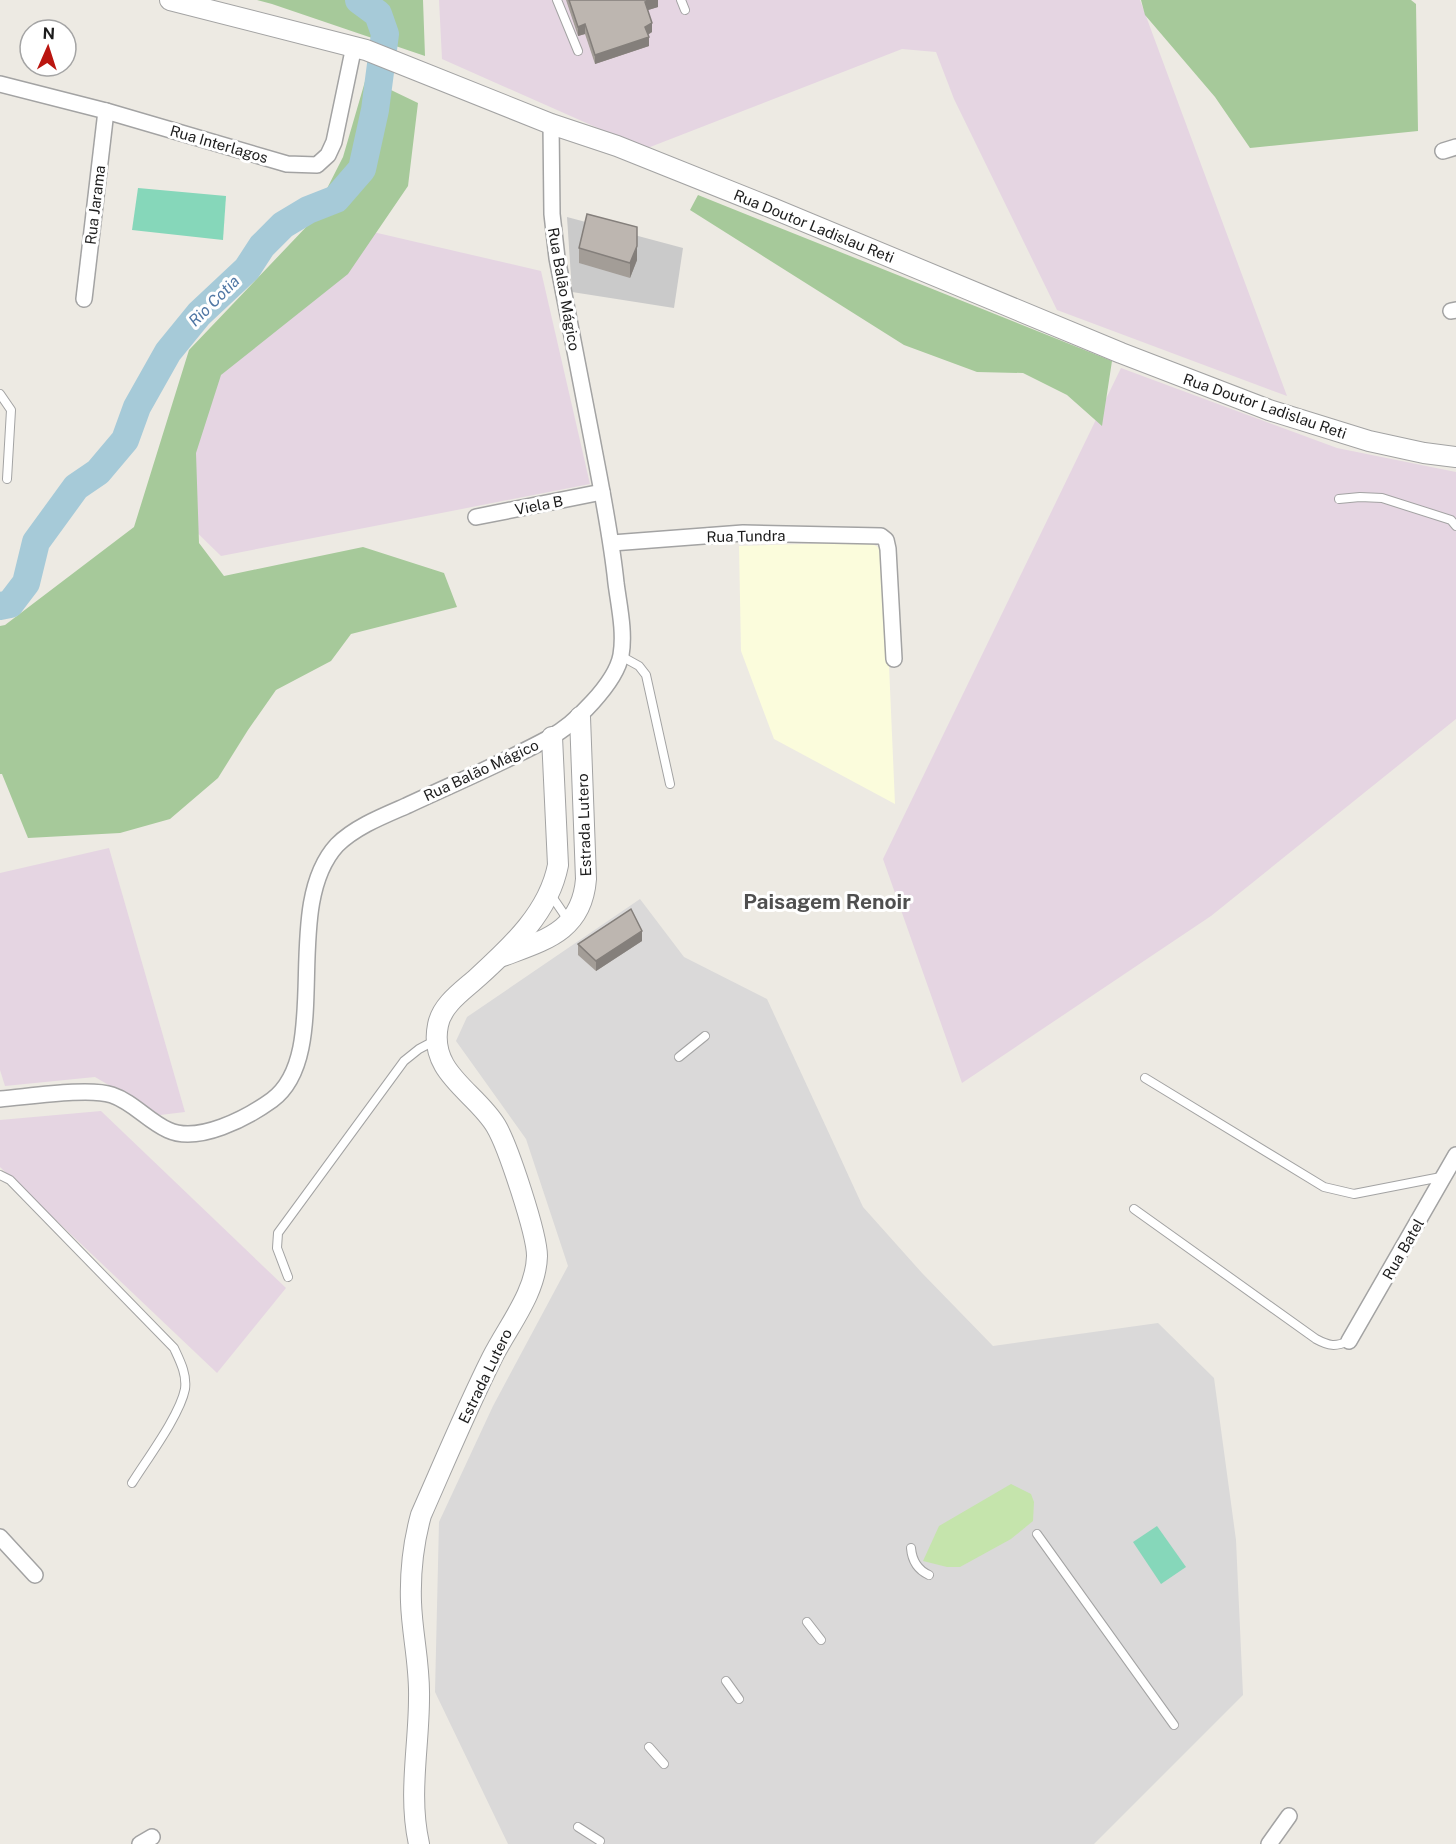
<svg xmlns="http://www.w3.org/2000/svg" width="1456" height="1844" viewBox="0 0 1456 1844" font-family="'Public Sans',sans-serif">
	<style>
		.residential { fill: #dad9d9 }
		.industrial { fill: #e5d5e2 }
		.education { fill: #fbfcdc }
		.religious { fill: #cacaca }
		.grass { fill: #c5e4ac }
		.forest { fill: #a6c99a }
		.pitch { fill: #86d7ba }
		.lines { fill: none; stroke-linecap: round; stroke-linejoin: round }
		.river { stroke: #a6cad8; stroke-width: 28 }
		.service-casing { stroke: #a3a3a3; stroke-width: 10 }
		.minor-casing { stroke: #a3a3a3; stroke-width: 18 }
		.tertiary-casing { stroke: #a3a3a3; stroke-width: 22 }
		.service { stroke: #fff; stroke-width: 8 }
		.minor { stroke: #fff; stroke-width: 15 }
		.tertiary { stroke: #fff; stroke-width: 20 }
		.wall { fill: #a39d97 }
		.shaded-wall { fill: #847f7b }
		.building { fill: #bdb6b0; stroke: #847f7b; stroke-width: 1.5 }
		.labels { text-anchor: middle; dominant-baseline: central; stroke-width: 6; stroke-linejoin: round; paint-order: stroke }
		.street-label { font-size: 15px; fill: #1c1c1c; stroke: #fff }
		.water-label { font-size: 16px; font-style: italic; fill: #5077a4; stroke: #fff }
		.district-label { font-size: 21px; font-weight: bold; fill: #4f4f4f; stroke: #fff }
	</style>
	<rect width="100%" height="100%" fill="#edeae3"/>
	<path class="residential" d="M640 899 684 957 767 999 863 1207 922 1273 993 1346 1158 1323 1214 1378 1236 1540 1243 1695 1094 1844H508L435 1692 439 1522 493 1406 568 1266 526 1139 456 1041 467 1017Z"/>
	<g class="industrial">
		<path d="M439 0H1140L1287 396 1057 310 954 99 936 52 902 49 645 149 442 59Z"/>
		<path d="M343 225 541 271 590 484 221 556 176 512 205 375Z"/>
		<path d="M1121 368 1337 448 1456 472V719L1211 916 962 1083 883 859Z"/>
		<path d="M109 848 185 1112 160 1115 95 1077 5 1086 0 1070V873Z"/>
		<path d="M101 1111 286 1288 217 1373 0 1167V1120Z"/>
	</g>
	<path class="education" d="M868 542 884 550 895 804 774 739 741 651 739 546Z"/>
	<path class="religious" d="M567 217 683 248 674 308 572 292Z"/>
	<path class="grass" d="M1011 1484 1031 1494 1034 1502 1033 1521 1011 1539 960 1567H947L923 1561 939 1526Z"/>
	<g class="forest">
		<path d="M257 0H423L425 56 272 4Z"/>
		<path d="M1141 0H1411L1416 4 1418 131 1250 148 1215 97 1145 15Z"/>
		<path d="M366 78 418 103 408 186 348 274 221 375 196 453 199 543 224 576 363 547 444 573 457 607 351 634 331 661 276 690 248 730 218 778 170 819 120 833 28 838 2 774H0V626L5 625 134 527 189 350 309 224 343 157Z"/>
		<path d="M698 195 1112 361 1102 426 1067 395 1023 373 977 372 904 345 690 210Z"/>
	</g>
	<g class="pitch">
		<path d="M138 188 226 196 223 240 132 230Z"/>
		<path d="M1157 1526 1186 1567 1161 1584 1133 1542Z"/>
	</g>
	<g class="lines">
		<path class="river" d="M0 606 10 604 26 583 36 542 76 487 98 472 125 440 137 407 168 352 199 314 247 269 262 246 283 225 308 210 336 199 362 169 375 110 385 34 378 14 359 0"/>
		<g class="service-casing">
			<g id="service">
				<path d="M557 0 578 51"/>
				<path d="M681 0 685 10"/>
				<path d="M0 394 11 410 7 479"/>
				<path d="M1339 499 1360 497 1382 498 1451 520 1456 526"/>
				<path d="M621 656 639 666 646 675 670 784"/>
				<path d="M551 895 568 920"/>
				<path d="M679 1057 705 1036"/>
				<path d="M1145 1078 1324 1187 1354 1194 1441 1177"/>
				<path d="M0 1175 10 1180 174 1348C180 1361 187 1374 185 1389 180 1415 147 1459 132 1483"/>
				<path d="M1134 1209 1316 1339C1329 1346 1335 1347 1349 1341"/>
				<path d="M288 1277 277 1248 278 1233 404 1061 419 1049 436 1040"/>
				<path d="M1037 1534 1174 1725"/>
				<path d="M911 1548C912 1560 918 1570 929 1575"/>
				<path d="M807 1622 821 1640"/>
				<path d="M726 1681 739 1699"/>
				<path d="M649 1747 664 1764"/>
				<path d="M578 1827 600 1841"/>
			</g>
		</g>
		<g class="minor-casing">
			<g id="minor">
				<path d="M0 84 106 111 287 164 317 165 328 155 334 142 354 46"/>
				<path d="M1443 151 1456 147"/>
				<path d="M84 299 106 111"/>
				<path d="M1451 311 1456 310"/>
				<path d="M476 517 602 492"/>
				<path d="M612 543 743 533 881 536 886 540 888 549 894 659"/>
				<path d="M0 1099C27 1097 89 1087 112 1095 133 1102 148 1121 168 1130 198 1144 247 1118 272 1100 335 1053 279 908 337 845 355 827 383 816 406 806 453 784 503 763 549 738 574 725 616 683 621 655 625 632 619 606 616 583 611 534 601 487 592 439 580 379 569 318 557 258L552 214 551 124"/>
				<path d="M1349 1341 1456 1155"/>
				<path d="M0 1537 35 1575"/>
				<path d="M140 1844 152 1837"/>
				<path d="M1269 1844 1289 1816"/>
			</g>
		</g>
		<g class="tertiary-casing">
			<g id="tertiary">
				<path d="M170 0 366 50 551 124 617 146 772 208 1121 353 1269 410 1369 441 1424 453 1456 457"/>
				<path d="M503 956C545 940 582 931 586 879L580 717"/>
				<path d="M419 1844C408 1795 419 1747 419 1698 420 1665 412 1634 411 1602 410 1572 413 1544 421 1515 444 1463 466 1410 492 1358 508 1326 536 1293 537 1256 537 1234 508 1146 496 1126 476 1092 428 1073 438 1025 442 1004 464 990 478 977 512 946 549 912 558 865L552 737"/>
			</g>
		</g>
		<use href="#service" class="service"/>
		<use href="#minor" class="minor"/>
		<use href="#tertiary" class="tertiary"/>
	</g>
	<g class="wall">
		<path d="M566 0H658V7L648 10 652 32 648 35 649 46 595 64 585 34 578 36Z"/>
		<path d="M579 248 637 260 630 278 579 263Z"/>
		<path d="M642 941 596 971 578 955V944Z"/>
	</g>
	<g class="shaded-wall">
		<path d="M651 0H658V7L645 11V2Z"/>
		<path d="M652 23V32L645 36V27Z"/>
		<path d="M585 24V34L578 36V27Z"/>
		<path d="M649 37V46L595 64V55Z"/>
		<path d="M637 246V260L630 278V263Z"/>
		<path d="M642 931V941L596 971V961Z"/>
	</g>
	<g class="building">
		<path d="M569 0H651L645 2 652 23 645 27 649 37 595 55 585 24 578 27Z"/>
		<path d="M587 214 637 227V246L630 263 579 248Z"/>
		<path d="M631 909 642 931 596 961 578 944Z"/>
	</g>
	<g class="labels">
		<g class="street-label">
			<text transform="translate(219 144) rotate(16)">Rua Interlagos</text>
			<text transform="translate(95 205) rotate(-83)">Rua Jarama</text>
			<text transform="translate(814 226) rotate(22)">Rua Doutor Ladislau Reti</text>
			<text transform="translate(564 289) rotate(80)">Rua Balão Mágico</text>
			<text transform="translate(1265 406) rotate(19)">Rua Doutor Ladislau Reti</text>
			<text transform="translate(539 505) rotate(-11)">Viela B</text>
			<text transform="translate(746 536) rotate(-1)">Rua Tundra</text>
			<text transform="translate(481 770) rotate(-25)">Rua Balão Mágico</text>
			<text transform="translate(584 825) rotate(-92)">Estrada Lutero</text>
			<text transform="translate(1403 1249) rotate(-60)">Rua Batel</text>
			<text transform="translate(485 1376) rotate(-64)">Estrada Lutero</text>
		</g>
		<g class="water-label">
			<text transform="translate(214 301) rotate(-45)">Rio Cotia</text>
		</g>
		<g class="district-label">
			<text x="827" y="901">Paisagem Renoir</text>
		</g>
	</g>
	<g transform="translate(48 48) rotate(3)"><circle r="28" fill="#ffffff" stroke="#a4a4a4" stroke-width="1.5"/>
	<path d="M0-4.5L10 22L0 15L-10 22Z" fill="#ba150f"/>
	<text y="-9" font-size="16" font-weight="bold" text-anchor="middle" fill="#1c1c1c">N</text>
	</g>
</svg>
